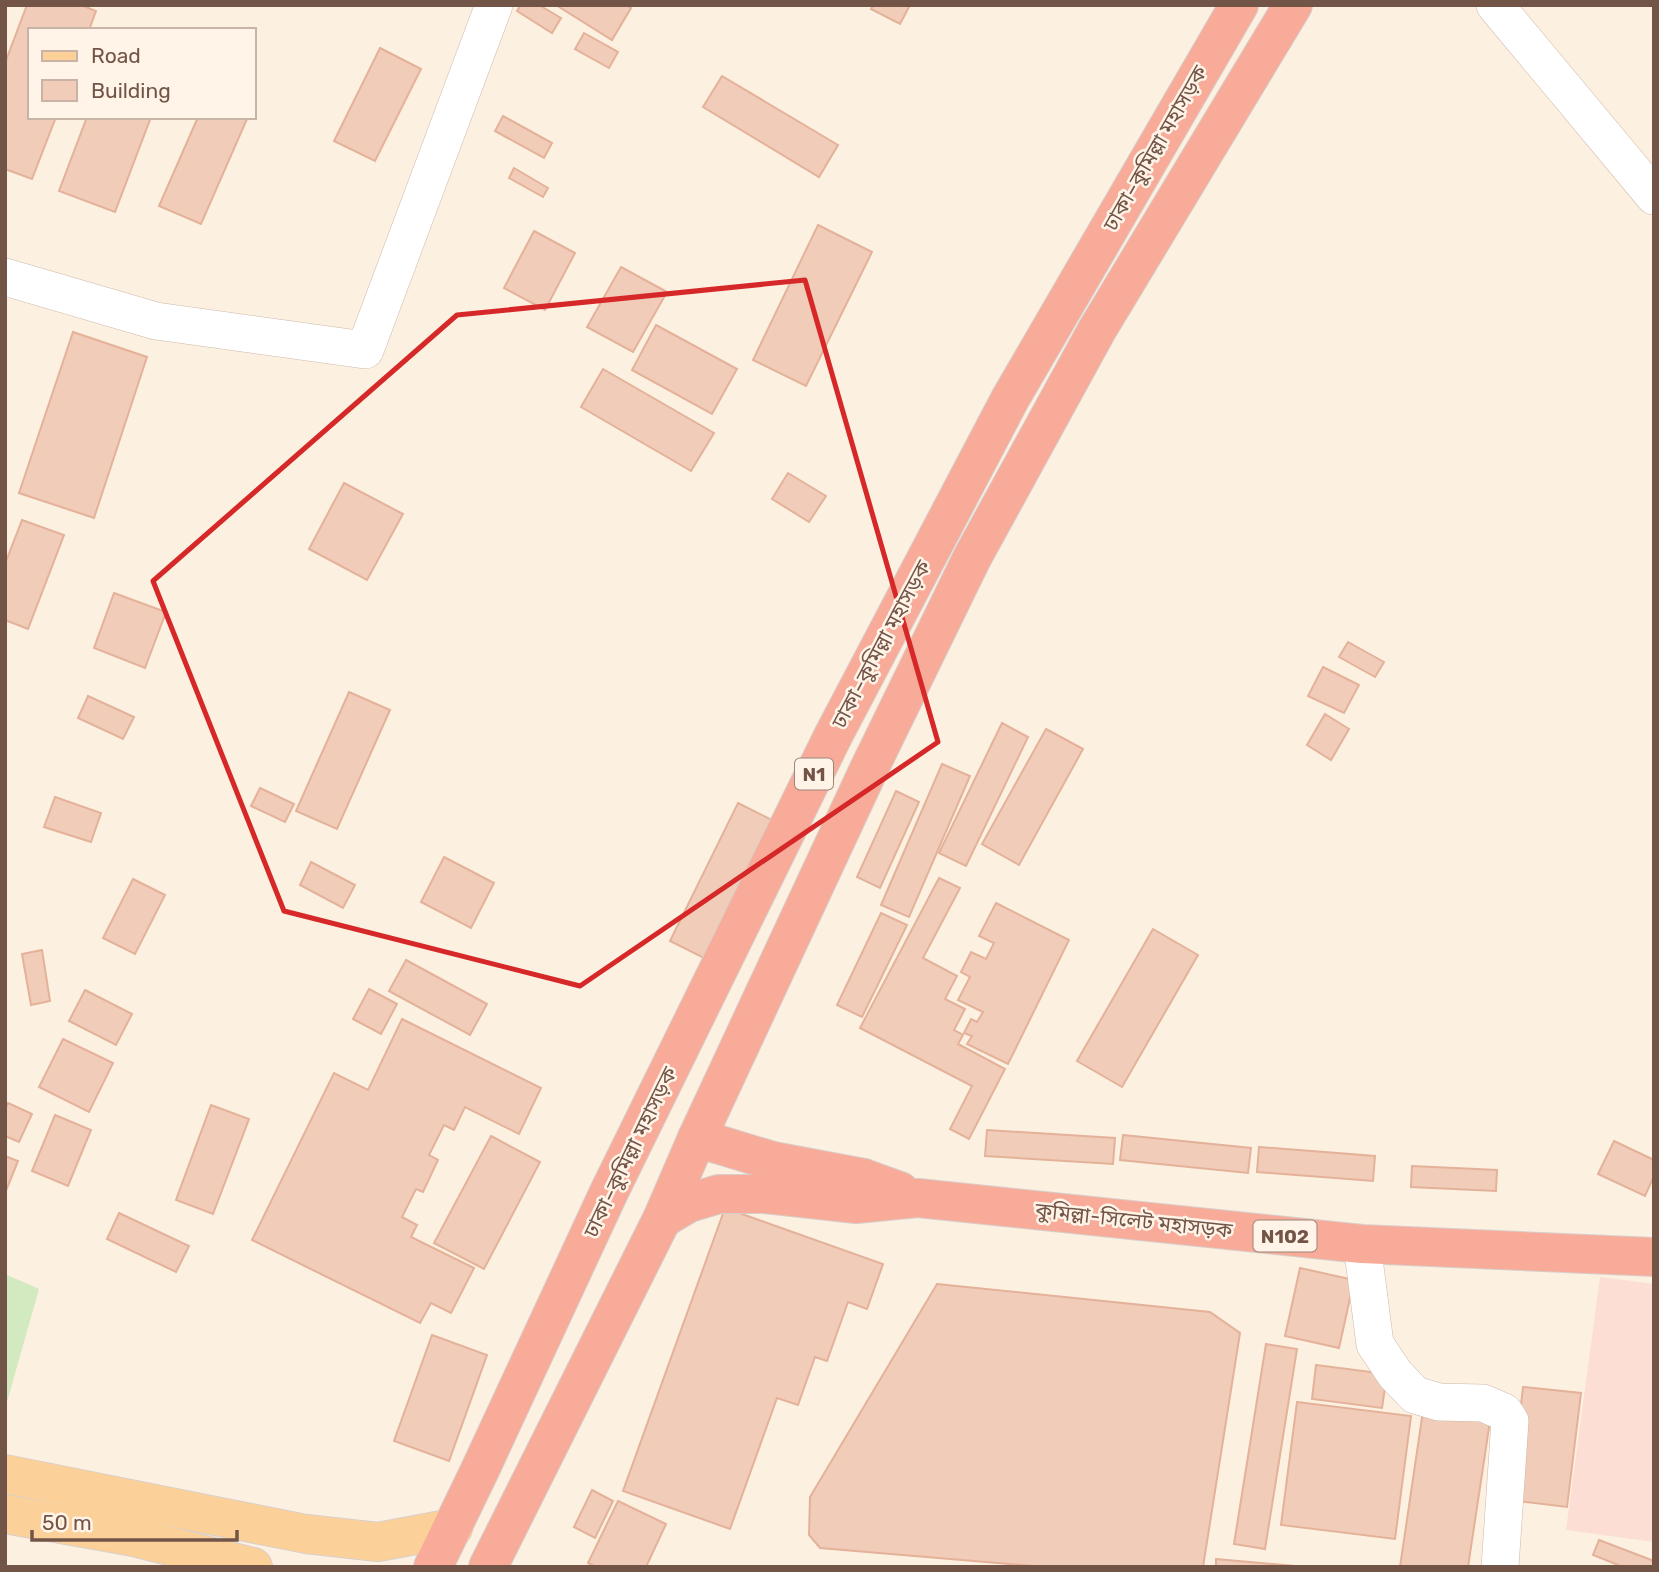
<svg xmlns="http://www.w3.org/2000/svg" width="1659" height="1572" viewBox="0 0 1659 1572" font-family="Rubik,'Noto Sans Bengali',sans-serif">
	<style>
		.commercial { fill: #fdded5 }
		.green { fill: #d3e9c0 }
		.building { fill: #f1ccb9; stroke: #e4b199; stroke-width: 2 }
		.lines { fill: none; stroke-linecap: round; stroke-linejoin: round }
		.minor-casing { stroke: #cfb9ab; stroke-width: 38 }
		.major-casing { stroke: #d8cfcc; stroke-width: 40 }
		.highway-casing { stroke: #d8cfcc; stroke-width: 40 }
		.minor { stroke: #fff; stroke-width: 37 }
		.major { stroke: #fbd199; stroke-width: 38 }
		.highway { stroke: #f7ab98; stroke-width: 38 }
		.marked { fill: none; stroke: #d62828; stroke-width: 5; stroke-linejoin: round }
		.labels { text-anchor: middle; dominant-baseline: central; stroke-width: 5; stroke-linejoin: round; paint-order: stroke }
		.shield { fill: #fff4e7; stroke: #9d8578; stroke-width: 2 }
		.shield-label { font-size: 19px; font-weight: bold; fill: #735548 }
		.street-label { font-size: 21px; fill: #735548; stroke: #fff4e7 }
	</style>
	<rect width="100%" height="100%" fill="#fcf0e1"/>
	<path class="commercial" d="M1600 1277 1654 1284V1542L1566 1530Z"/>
	<path class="green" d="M5 1274 39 1289 5 1409Z"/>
	<g class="building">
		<path d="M27 5H81L96 11 89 30H30V117H56L32 179 5 169V63Z"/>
		<path d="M521 5H539L561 18 552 33 517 11Z"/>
		<path d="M556 5H626L631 8 612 40Z"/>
		<path d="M873 5H910L900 24 871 9Z"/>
		<path d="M584 33 618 52 609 68 575 49Z"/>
		<path d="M380 48 421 69 375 161 334 141Z"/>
		<path d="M722 76 838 145 819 177 703 107Z"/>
		<path d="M503 116 552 143 544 158 495 131Z"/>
		<path d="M87 117H151L115 212 59 191Z"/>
		<path d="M198 117 247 119 201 224 159 206Z"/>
		<path d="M514 168 548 188 543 197 509 178Z"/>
		<path d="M818 225 872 252 806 386 753 360Z"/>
		<path d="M534 231 575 253 545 310 504 288Z"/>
		<path d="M621 267 667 292 633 352 587 327Z"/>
		<path d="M656 325 737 369 712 414 632 370Z"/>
		<path d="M73 332 147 357 94 518 19 493Z"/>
		<path d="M603 369 714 433 691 471 581 407Z"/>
		<path d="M788 473 826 496 809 522 772 499Z"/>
		<path d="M344 483 403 514 367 580 309 549Z"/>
		<path d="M22 520 64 535 28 629 5 620V564Z"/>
		<path d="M114 593 166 612 145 668 94 648Z"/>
		<path d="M1348 642 1384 662 1375 677 1339 657Z"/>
		<path d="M1323 667 1359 685 1344 713 1308 696Z"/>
		<path d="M349 692 390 710 337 829 296 811Z"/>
		<path d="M88 696 134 717 123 739 78 718Z"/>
		<path d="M1325 714 1349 729 1331 760 1307 745Z"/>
		<path d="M1002 723 1028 737 966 866 939 853Z"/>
		<path d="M1046 729 1083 749 1019 865 982 844Z"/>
		<path d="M942 764 970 776 909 917 881 905Z"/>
		<path d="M260 788 294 804 285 822 251 806Z"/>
		<path d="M896 791 919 802 880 888 857 877Z"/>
		<path d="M55 797 101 813 91 842 44 827Z"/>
		<path d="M738 803 780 824 712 962 670 941Z"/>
		<path d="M444 857 494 883 471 928 421 902Z"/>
		<path d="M311 862 355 885 343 908 300 885Z"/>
		<path d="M939 878 960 888 923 958 957 976 945 999 965 1009 954 1030 963 1035 958 1044 1005 1069 969 1139 950 1129 972 1086 860 1028Z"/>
		<path d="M133 879 165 895 135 954 103 938Z"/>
		<path d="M996 903 1069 940 1008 1064 967 1044 972 1036 964 1033 971 1019 977 1022 983 1012 958 1000 970 977 961 972 971 952 986 959 994 943 979 936Z"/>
		<path d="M881 913 907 925 862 1017 837 1005Z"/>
		<path d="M1153 929 1198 955 1122 1087 1077 1061Z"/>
		<path d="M42 950 50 1001 31 1005 22 954Z"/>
		<path d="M406 960 487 1004 470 1035 389 991Z"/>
		<path d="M369 989 397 1004 381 1034 353 1019Z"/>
		<path d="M85 990 132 1014 116 1045 69 1021Z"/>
		<path d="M402 1019 541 1088 519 1134 465 1107 454 1130 444 1125 429 1155 438 1160 423 1192 416 1189 402 1217 417 1225 411 1237 474 1268 451 1313 431 1303 420 1323 252 1240 334 1073 368 1090Z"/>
		<path d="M63 1039 113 1063 89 1112 39 1087Z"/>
		<path d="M8 1103 32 1114 19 1142 5 1136V1109Z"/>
		<path d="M211 1105 249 1119 213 1214 176 1200Z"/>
		<path d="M55 1115 91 1130 68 1186 32 1171Z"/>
		<path d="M987 1130 1115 1138 1113 1164 985 1156Z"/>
		<path d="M1123 1135 1251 1148 1248 1173 1120 1160Z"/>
		<path d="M491 1136 540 1162 484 1269 434 1243Z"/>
		<path d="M1614 1141 1654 1160V1176L1645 1196 1598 1174Z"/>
		<path d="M1259 1147 1375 1156 1373 1181 1257 1172Z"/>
		<path d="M5 1156 18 1161 5 1193Z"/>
		<path d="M1412 1166 1497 1170 1496 1191 1411 1187Z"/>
		<path d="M725 1208 883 1264 867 1309 848 1302 827 1361 815 1357 798 1405 777 1398 730 1529 623 1491Z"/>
		<path d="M119 1213 189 1246 176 1272 107 1239Z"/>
		<path d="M1300 1268 1354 1280 1339 1348 1285 1336Z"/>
		<path d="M937 1284 1210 1312 1240 1333 1203 1567H1044L820 1548 809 1535 810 1497Z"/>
		<path d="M432 1335 487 1355 449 1461 394 1441Z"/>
		<path d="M1266 1344 1297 1349 1265 1549 1234 1544Z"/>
		<path d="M1316 1365 1387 1374 1382 1408 1312 1399Z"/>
		<path d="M1523 1387 1581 1393 1567 1507 1510 1500Z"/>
		<path d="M1297 1402 1411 1416 1395 1539 1281 1525Z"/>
		<path d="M1423 1411 1490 1421 1468 1567H1400Z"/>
		<path d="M592 1490 613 1501 595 1538 574 1527Z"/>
		<path d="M618 1501 666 1524 646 1567H596L588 1563Z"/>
		<path d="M1599 1540 1654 1561V1567H1623L1593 1555Z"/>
		<path d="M1216 1559 1307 1567H1216Z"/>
	</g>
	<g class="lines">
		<g class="minor-casing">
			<g id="minor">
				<path d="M1495 5 1654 196"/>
				<path d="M5 277 156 321 365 350 494 5"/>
				<path d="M1362 1244 1375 1344 1395 1374 1415 1395 1439 1402 1483 1403 1504 1412 1510 1421 1500 1567"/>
			</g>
		</g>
		<g class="major-casing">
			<g id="major">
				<path d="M5 1474 306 1534 378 1542 453 1528"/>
				<path d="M5 1514 134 1537 253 1567"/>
			</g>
		</g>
		<g class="highway-casing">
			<g id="highway">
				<path d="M697 1138 773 1161 864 1178 900 1191"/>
				<path d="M662 1219 689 1203 719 1194H765L856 1204 918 1198 1362 1244 1654 1257"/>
				<path d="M433 1567 479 1472 609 1192 833 736 1010 399 1239 5"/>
				<path d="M488 1567 662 1219 697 1138 869 769 972 558 1097 330 1293 5"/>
			</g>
		</g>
		<use href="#minor" class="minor"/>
		<use href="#major" class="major"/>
		<use href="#highway" class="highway"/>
	</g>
	<path class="marked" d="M805 280 938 742 580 986 284 911 153 581 457 315Z"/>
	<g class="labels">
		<g class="shield">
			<rect x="795" y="758.5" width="38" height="31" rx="5"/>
			<rect x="1253.5" y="1220.5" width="63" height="31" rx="5"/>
		</g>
		<g class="shield-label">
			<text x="814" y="774">N1</text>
			<text x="1285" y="1236">N102</text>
		</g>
		<g class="street-label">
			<text transform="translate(1155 148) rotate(-60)">ঢাকা–কুমিল্লা মহাসড়ক</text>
			<text transform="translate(881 644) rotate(-62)">ঢাকা–কুমিল্লা মহাসড়ক</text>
			<text transform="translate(630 1152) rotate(-64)">ঢাকা–কুমিল্লা মহাসড়ক</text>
			<text transform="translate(1134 1220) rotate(6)">কুমিল্লা-সিলেট মহাসড়ক</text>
		</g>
	</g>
	<rect width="1659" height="1572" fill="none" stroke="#735548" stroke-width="14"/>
	<rect x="28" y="28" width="228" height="91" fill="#fff4e7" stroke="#c7b4a7" stroke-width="2"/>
	<rect x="42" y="51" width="35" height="10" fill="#fbd199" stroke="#c7b4a7" stroke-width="2"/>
	<text x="91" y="63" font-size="21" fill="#735548">Road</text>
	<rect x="42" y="80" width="35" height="21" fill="#f1ccb9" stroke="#c7b4a7" stroke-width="2"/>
	<text x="91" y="98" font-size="21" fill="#735548">Building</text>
	<path d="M32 1530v10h205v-10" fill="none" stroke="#735548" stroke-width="3.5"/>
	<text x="42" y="1530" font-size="21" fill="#735548" stroke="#fff4e7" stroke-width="5" paint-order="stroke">50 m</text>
</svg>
